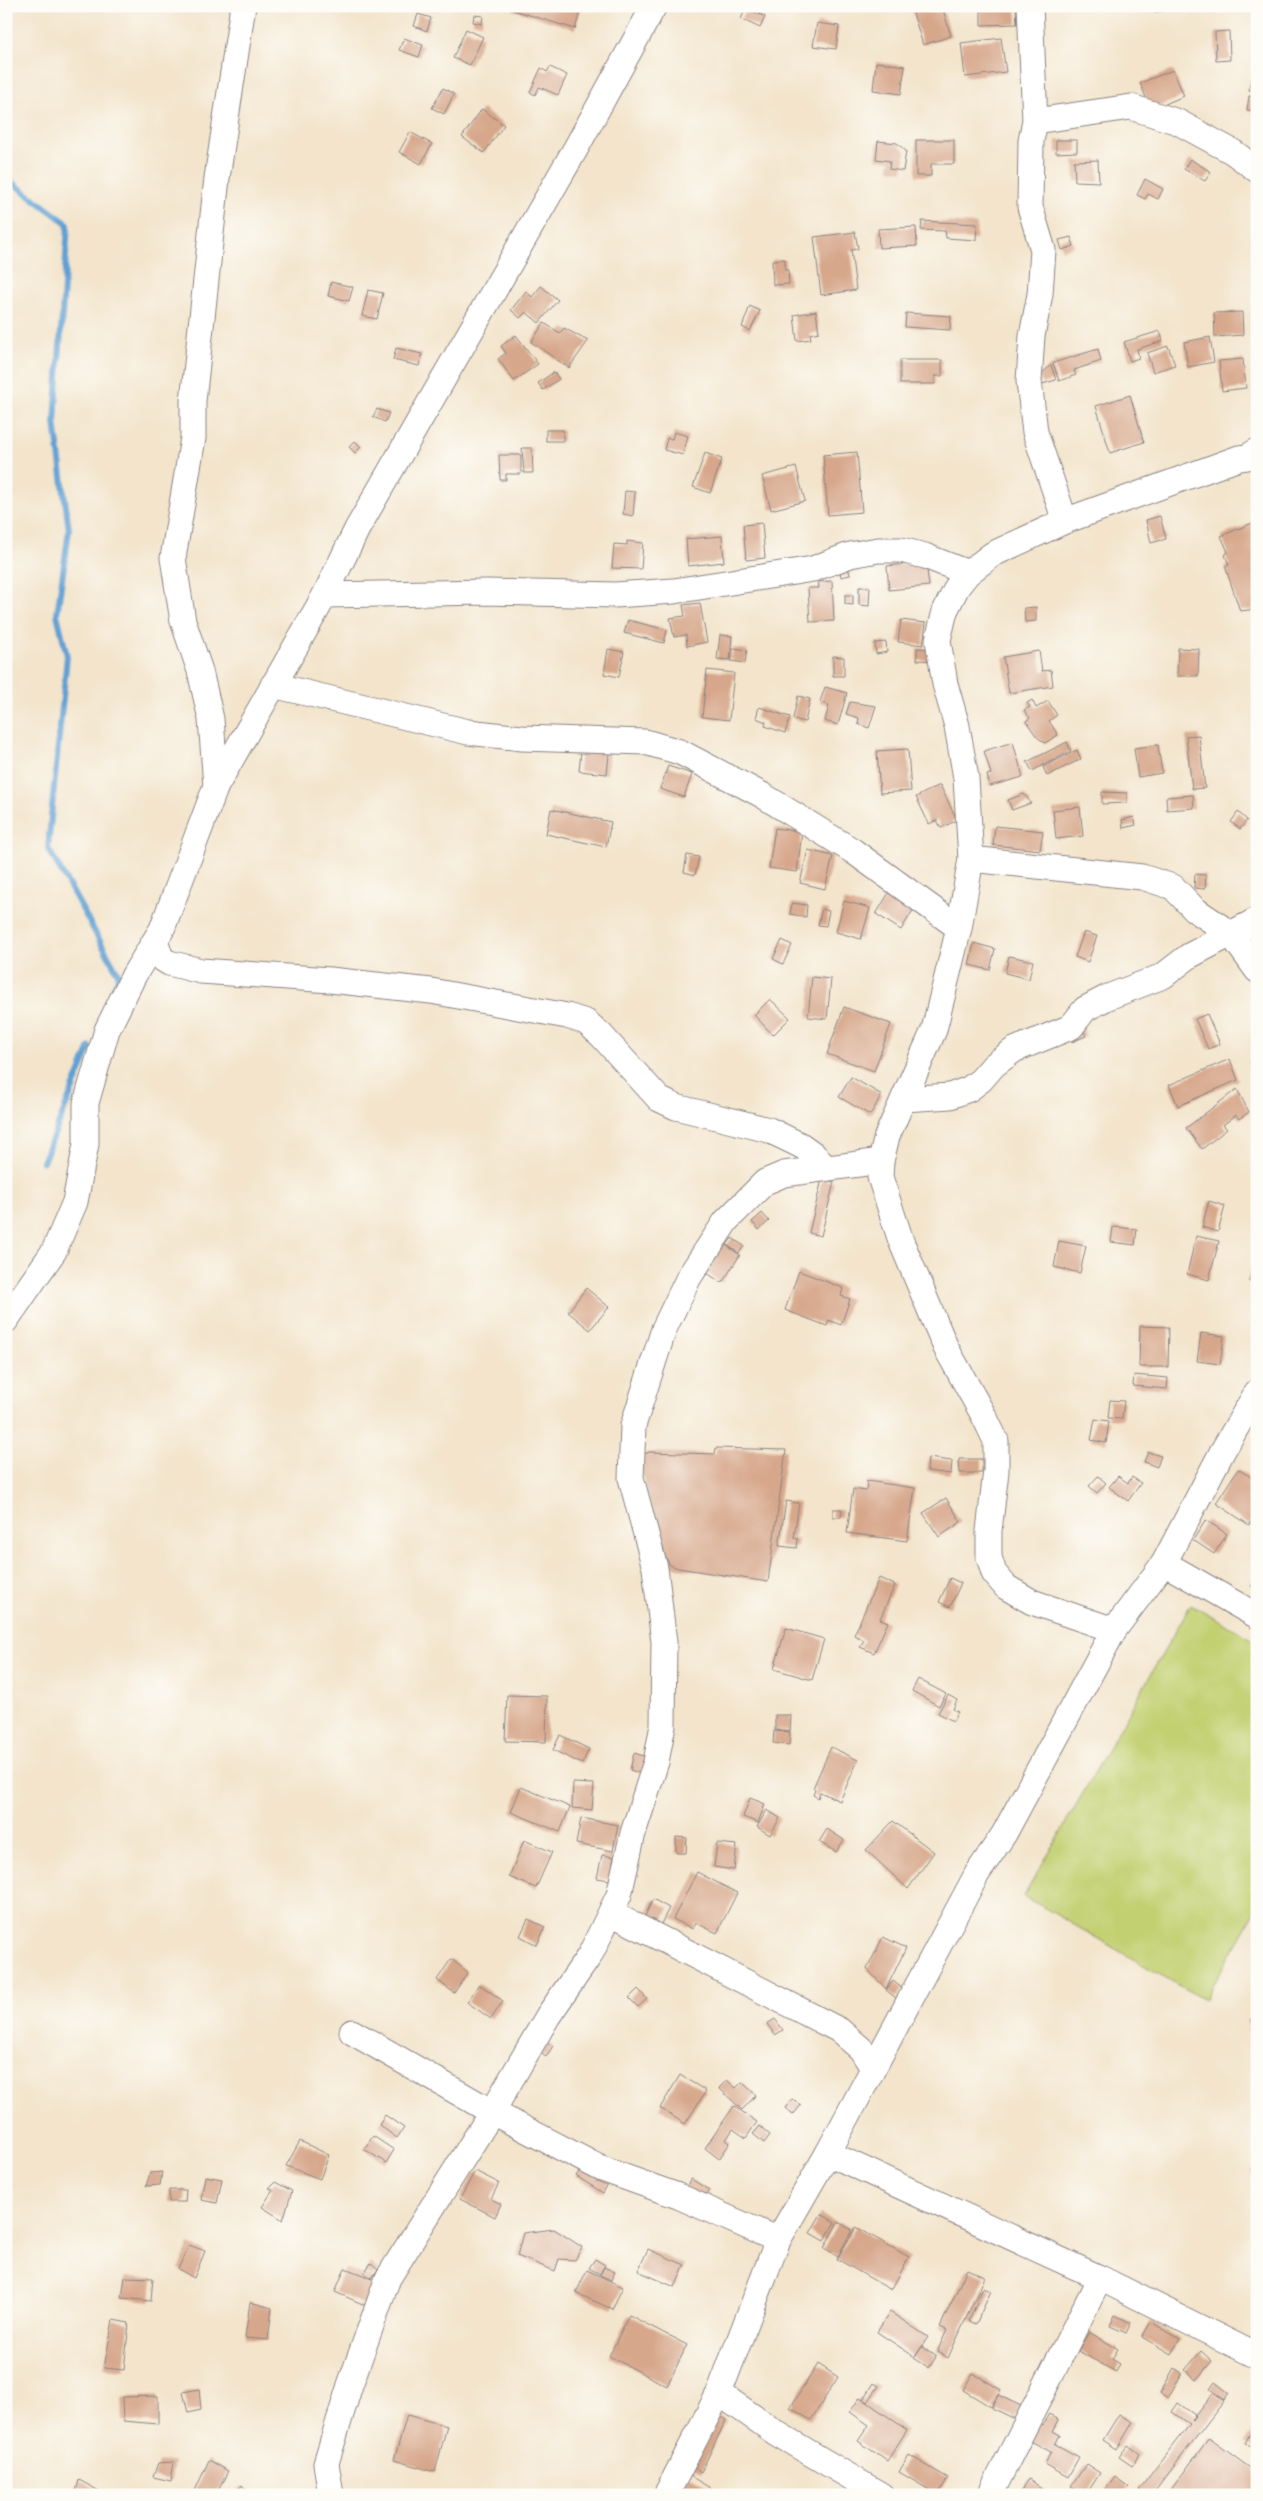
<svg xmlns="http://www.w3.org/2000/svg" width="1263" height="2501" viewBox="0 0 1263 2501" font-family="'Libre Bodoni',serif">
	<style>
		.grass { fill: #c3d071; stroke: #727956 }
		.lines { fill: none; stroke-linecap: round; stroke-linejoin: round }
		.stream { stroke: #60a0d3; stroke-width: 6 }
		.building { fill: #d7a78b }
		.street-casing { stroke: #8a8383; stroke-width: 27 }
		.street { stroke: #fff; stroke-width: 25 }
	</style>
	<rect width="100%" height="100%" fill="#fdfcf7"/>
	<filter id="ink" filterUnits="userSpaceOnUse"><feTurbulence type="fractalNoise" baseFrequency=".02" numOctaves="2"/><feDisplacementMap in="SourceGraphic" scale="10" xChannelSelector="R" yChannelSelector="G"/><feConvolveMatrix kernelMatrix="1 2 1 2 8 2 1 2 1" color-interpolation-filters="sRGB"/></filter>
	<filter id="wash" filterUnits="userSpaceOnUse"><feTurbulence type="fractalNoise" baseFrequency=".0096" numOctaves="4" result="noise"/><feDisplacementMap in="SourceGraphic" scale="20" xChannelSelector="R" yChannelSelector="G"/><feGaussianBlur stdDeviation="1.12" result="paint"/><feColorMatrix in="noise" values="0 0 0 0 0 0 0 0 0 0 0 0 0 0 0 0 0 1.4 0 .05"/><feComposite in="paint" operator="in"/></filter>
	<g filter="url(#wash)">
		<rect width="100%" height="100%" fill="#f3e4cb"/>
		<path class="grass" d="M1191 1604 1257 1642V1908L1204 2000 1024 1896Z"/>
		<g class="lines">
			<g class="stream">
				<path d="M6 178 68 224 55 422 69 530 57 614 67 656 48 848 119 975 112 994"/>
				<path d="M43 1162 90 1047"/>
			</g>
		</g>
		<g id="blocks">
			<g class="building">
				<path d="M514 6H582L575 29 513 10Z"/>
				<path d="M923 6H942L951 36 923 45 912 10Z"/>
				<path d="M981 6H1016L1017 24 981 25Z"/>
				<path d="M1154 6H1191V8L1154 12Z"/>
				<path d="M746 8 765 17 760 28 741 19Z"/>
				<path d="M418 14 431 18 427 31 414 26Z"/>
				<path d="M474 15 483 16 482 24 473 22Z"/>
				<path d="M817 23 839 26 836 49 813 46Z"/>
				<path d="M466 29 483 37 470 65 453 58Z"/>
				<path d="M1229 31 1230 60 1216 61 1215 32Z"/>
				<path d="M404 38 423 45 419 57 399 50Z"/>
				<path d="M1001 38 1006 72 965 77 961 43Z"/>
				<path d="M876 62 905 66 901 94 873 90Z"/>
				<path d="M550 67 567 75 558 95 539 87 535 95 530 92 541 68 547 72Z"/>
				<path d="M1173 70 1184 96 1151 110 1140 83Z"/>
				<path d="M1251 78 1257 80V92L1249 90Z"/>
				<path d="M443 88 454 94 444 114 432 108Z"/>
				<path d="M1249 96 1257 97V111L1247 110Z"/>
				<path d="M482 109 504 125 484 153 462 137Z"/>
				<path d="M410 132 432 144 421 164 399 152Z"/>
				<path d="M916 140H954V164H931V176H916Z"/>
				<path d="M1056 140H1077V152L1056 153Z"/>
				<path d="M878 141 897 143 906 151 903 171 889 169 890 161 876 159Z"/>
				<path d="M1190 159 1211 172 1205 181 1184 169Z"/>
				<path d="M1098 160 1099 182 1075 181 1074 161Z"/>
				<path d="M1145 179 1163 189 1158 199 1148 194 1145 199 1137 195Z"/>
				<path d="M922 221 977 224 976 240 946 238 945 231 921 230Z"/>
				<path d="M916 227 917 246 879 248 878 229Z"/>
				<path d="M855 232 858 249 851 250 856 290 821 295 814 237Z"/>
				<path d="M1071 237 1074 246 1062 250 1059 240Z"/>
				<path d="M785 259V270H788L789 284 773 285 772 260Z"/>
				<path d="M331 282 353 287 349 301 328 296Z"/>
				<path d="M541 286 558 300 539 323 526 312 520 318 511 310 526 291 532 297Z"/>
				<path d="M368 290 383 293 377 319 362 316Z"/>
				<path d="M750 306 760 311 750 331 742 327Z"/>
				<path d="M816 311 819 332 810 334 811 339 797 341 794 315Z"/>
				<path d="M1242 312 1243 335 1215 337 1214 313Z"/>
				<path d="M906 313 951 316 950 330 905 327Z"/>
				<path d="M544 323 560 333 564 328 588 341 569 368 531 342Z"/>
				<path d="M1160 331 1163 341 1137 349 1139 358 1130 361 1124 342Z"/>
				<path d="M516 335 538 364 514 381 498 359 506 353 501 346Z"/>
				<path d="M1210 337 1214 362 1188 367 1184 342Z"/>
				<path d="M1168 346 1175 365 1153 372 1147 353Z"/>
				<path d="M396 348 422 354 419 366 393 360Z"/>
				<path d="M1098 349 1101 361 1074 370 1076 375 1059 381 1053 363Z"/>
				<path d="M1243 359 1246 388 1222 391 1219 361Z"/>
				<path d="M900 360H942V376H935V384H900Z"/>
				<path d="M1051 365 1056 380 1042 384 1039 376Z"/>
				<path d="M554 372 559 379 543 390 538 383Z"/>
				<path d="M1130 395 1144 442 1110 453 1096 406Z"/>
				<path d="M377 409 389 413 385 422 373 417Z"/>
				<rect x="546" y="430" width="17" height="11"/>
				<path d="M674 432 688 436 683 455 664 450 667 438 672 439Z"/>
				<path d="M355 441 361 447 355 453 349 447Z"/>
				<path d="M522 448H532L533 473H524Z"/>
				<path d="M857 452 862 512 828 515 823 455Z"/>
				<path d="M705 453 722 459 710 493 693 487Z"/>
				<path d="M499 455H521V474H506V480H500Z"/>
				<path d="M796 467 805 501 771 510 762 476Z"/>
				<path d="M625 491 635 492 633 516 623 514Z"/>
				<path d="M1160 516 1166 539 1151 543 1146 520Z"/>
				<path d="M1257 521V609L1240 611 1225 566 1229 565 1225 555 1228 552 1221 536Z"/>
				<path d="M762 523 765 558 746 560 743 525Z"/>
				<path d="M722 536 724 562 688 566 686 539Z"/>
				<path d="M627 541 643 543 641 569 612 568 614 544 627 545Z"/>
				<path d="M847 562 850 575 841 577 839 564Z"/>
				<path d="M926 562 929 586 889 590 887 566Z"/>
				<path d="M832 581 834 621 810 622 808 588H819L818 582Z"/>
				<path d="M859 587H870L869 606 859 605Z"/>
				<path d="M845 595H853V605L845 604Z"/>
				<path d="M700 603 707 642 687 646 686 635 674 637 670 618 685 616 683 605Z"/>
				<path d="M1036 607V621L1025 622 1024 608Z"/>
				<path d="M628 620 667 630 664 643 624 633Z"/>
				<path d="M901 620 926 623 923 645 898 642Z"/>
				<path d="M720 635 732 636 730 660 717 659Z"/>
				<path d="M886 642 887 652 876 654 875 643Z"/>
				<path d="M733 648 747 650 745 663 731 661Z"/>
				<path d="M917 648 934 649 933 661 917 660Z"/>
				<path d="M1178 648 1199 649 1198 676H1177Z"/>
				<path d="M608 649 624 652 619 677 604 674Z"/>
				<path d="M1039 651 1042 671 1051 670 1053 686 1009 693 1003 657Z"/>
				<path d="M833 656 844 657V676H833Z"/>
				<path d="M707 670 734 673 729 720 702 717Z"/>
				<path d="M825 687 847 693 838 725 825 721 829 705 820 702Z"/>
				<path d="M798 696 810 699 805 722 793 719Z"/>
				<path d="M1032 700 1036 708 1048 701 1057 715 1049 721 1058 735 1045 743 1037 737 1026 721 1030 718 1024 710 1030 707 1027 703Z"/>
				<path d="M850 702 876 706 869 728 858 724 859 718 846 714Z"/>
				<path d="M759 707 790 717 785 733 765 726 766 722 756 718Z"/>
				<path d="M1199 735 1205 788 1192 789 1186 736Z"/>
				<path d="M582 741 610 744 607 774 579 771Z"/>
				<path d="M1013 742 1023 777 990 786 987 775 991 774 984 751Z"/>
				<path d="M1067 742 1071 751 1032 771 1027 762Z"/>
				<path d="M1158 745 1162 773 1138 777 1134 748Z"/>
				<path d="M908 749 911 791 880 793 877 751Z"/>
				<path d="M1077 750 1081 759 1047 776 1043 767Z"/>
				<path d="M668 766 692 774 684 797 660 789Z"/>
				<path d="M940 785 957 820 941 828 937 820 929 824 916 797Z"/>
				<path d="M1102 792 1127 793V803L1102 804Z"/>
				<path d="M1024 794 1031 803 1012 810 1008 800Z"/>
				<path d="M1193 795 1194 808 1167 810 1166 797Z"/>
				<path d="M1080 807 1083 836 1056 839 1053 810Z"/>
				<path d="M551 809 611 822 606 847 546 834Z"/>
				<path d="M1238 812 1247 820 1240 829 1231 822Z"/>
				<path d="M1134 817 1136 825 1123 828 1122 820Z"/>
				<path d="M995 826 1043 831 1040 850 993 845Z"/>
				<path d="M775 828 802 832 797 872 769 868Z"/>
				<path d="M808 850 833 856 825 889 800 883Z"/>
				<path d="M687 855 699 857 695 875 684 872Z"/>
				<path d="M1195 874 1206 875 1205 889 1194 888Z"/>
				<path d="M890 891 915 907 901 930 876 914Z"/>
				<path d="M844 901 870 908 861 939 836 932Z"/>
				<path d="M792 903 807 905 806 917 790 914Z"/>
				<path d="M822 909 829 911 826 926 818 925Z"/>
				<path d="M1084 932 1097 936 1088 962 1075 957Z"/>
				<path d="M782 940 792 945 783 964 773 959Z"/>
				<path d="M974 943 995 949 990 970 969 965Z"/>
				<path d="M1009 956 1033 961 1029 979 1005 973Z"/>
				<path d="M812 977 831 979 827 1019 808 1017Z"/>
				<path d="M770 999 790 1018 773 1035 754 1015Z"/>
				<path d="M844 1007 891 1024 874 1071 827 1054Z"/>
				<path d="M1207 1014 1220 1044 1208 1049 1195 1019Z"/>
				<path d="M1082 1026 1086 1036 1072 1042 1068 1033Z"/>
				<path d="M1257 1048V1068L1250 1064Z"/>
				<path d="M1230 1059 1238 1080 1178 1106 1169 1085Z"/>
				<path d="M851 1077 882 1095 870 1115 839 1097Z"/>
				<path d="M1237 1089 1249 1112 1239 1119 1236 1115 1223 1125 1227 1129 1202 1149 1186 1128Z"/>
				<path d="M822 1179 834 1182 821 1236 809 1233Z"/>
				<path d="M1209 1201 1225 1206 1218 1232 1202 1227Z"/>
				<path d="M762 1213 769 1221 759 1230 752 1222Z"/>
				<path d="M1113 1227 1137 1229 1135 1245 1111 1242Z"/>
				<path d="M1196 1236 1219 1241 1209 1280 1187 1274Z"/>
				<path d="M732 1238 744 1246 739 1253 727 1245Z"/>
				<path d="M720 1241 740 1255 722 1283 701 1269Z"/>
				<path d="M1059 1241 1086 1246 1080 1273 1054 1267Z"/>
				<path d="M1252 1265 1257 1266V1283L1249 1282Z"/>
				<path d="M799 1271 843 1288 841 1296 850 1299 841 1325 829 1320 827 1326 785 1310Z"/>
				<path d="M586 1288 609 1307 590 1330 568 1312Z"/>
				<path d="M1140 1326 1169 1327 1168 1367H1139Z"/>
				<path d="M1201 1333 1224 1336 1220 1364 1197 1361Z"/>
				<path d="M1134 1375 1168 1378 1167 1389 1133 1386Z"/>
				<path d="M1110 1400 1124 1401 1122 1419 1108 1418Z"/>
				<path d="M1095 1419 1109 1421 1106 1443 1091 1440Z"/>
				<path d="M716 1448 786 1450 768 1582 678 1568 670 1565 666 1558 646 1492 638 1457 649 1452 715 1454Z"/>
				<path d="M1148 1452 1161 1456 1157 1467 1144 1462Z"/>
				<path d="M928 1458 952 1461 951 1474 927 1471Z"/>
				<path d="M959 1459H982V1473H960Z"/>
				<path d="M1238 1469 1257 1481V1512L1249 1525 1216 1503Z"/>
				<path d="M1098 1476 1106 1483 1097 1493 1089 1486Z"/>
				<path d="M1118 1476 1128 1483 1132 1477 1141 1483 1128 1501 1109 1487Z"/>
				<path d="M867 1481 915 1488 907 1541 847 1533 853 1489 866 1491Z"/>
				<path d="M946 1498 961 1522 939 1537 923 1513Z"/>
				<path d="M786 1501 799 1503 794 1538 798 1539 797 1548 779 1546Z"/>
				<path d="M833 1509H842L841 1517H833Z"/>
				<path d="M1206 1520 1227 1534 1214 1554 1193 1540Z"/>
				<path d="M1257 1577V1591L1251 1586Z"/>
				<path d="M879 1578 895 1585 880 1619 888 1622 874 1653 860 1647 864 1640 854 1635Z"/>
				<path d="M950 1578 961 1583 950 1607 939 1602Z"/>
				<path d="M786 1628 824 1639 812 1680 774 1669Z"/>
				<path d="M918 1679 946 1694 939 1706 912 1691Z"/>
				<path d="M507 1695 547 1696 546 1742 505 1741Z"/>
				<path d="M948 1695 957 1700 953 1709 958 1712 953 1721 938 1713Z"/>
				<path d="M775 1715H791L790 1731 775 1730Z"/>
				<path d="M774 1731 790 1732 789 1745 773 1743Z"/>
				<path d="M560 1735 589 1749 582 1764 553 1750Z"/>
				<path d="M831 1747 858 1760 840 1801 820 1792 818 1798 813 1795 815 1790 813 1788Z"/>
				<path d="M634 1753 647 1757 642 1774 630 1770Z"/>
				<path d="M573 1783 594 1784 592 1810 572 1808Z"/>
				<path d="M521 1787 570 1807 560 1832 511 1812Z"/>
				<path d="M750 1798 765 1804 758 1823 743 1817Z"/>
				<path d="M767 1810 780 1818 770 1835 757 1827Z"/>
				<path d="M581 1818 618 1825 613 1851 576 1844Z"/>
				<path d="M893 1821 934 1852 908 1889 866 1850Z"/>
				<path d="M827 1829 844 1840 836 1852 819 1842Z"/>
				<path d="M676 1837 687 1838 686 1853H676Z"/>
				<path d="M524 1840 552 1852 536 1888 509 1877Z"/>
				<path d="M717 1843 737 1845 734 1870 714 1867Z"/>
				<path d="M602 1855 614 1857 610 1880 597 1878Z"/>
				<path d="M697 1872 737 1893 717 1933 696 1923 693 1929 673 1919Z"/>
				<path d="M653 1899 669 1908 659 1928 643 1920Z"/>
				<path d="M528 1919 545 1927 537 1945 520 1936Z"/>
				<path d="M883 1937 906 1948 886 1989 867 1969Z"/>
				<path d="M451 1959 468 1972 454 1993 437 1980Z"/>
				<path d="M893 1981 903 1989 896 1998 886 1990Z"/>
				<path d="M479 1984 503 2001 491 2019 467 2002Z"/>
				<path d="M638 1989 647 1999 638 2007 629 1998Z"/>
				<path d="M1257 2016V2041L1256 2042 1251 2018Z"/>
				<path d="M775 2019 783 2030 775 2035 767 2024Z"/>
				<path d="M543 2041 553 2046 546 2057 537 2051Z"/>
				<path d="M680 2075 706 2091 685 2124 660 2108Z"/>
				<path d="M727 2080 736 2088 742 2082 756 2095 742 2110 719 2088Z"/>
				<path d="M792 2099 801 2105 793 2115 785 2108Z"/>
				<path d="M734 2106 757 2122 746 2138 733 2129 726 2140 730 2143 719 2159 705 2148Z"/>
				<path d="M385 2115 404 2128 397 2138 379 2125Z"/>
				<path d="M760 2126 770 2135 764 2143 753 2134Z"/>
				<path d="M373 2136 394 2150 386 2163 364 2149Z"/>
				<path d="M300 2141 329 2155 320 2179 286 2166Z"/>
				<path d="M584 2164 610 2180 603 2193 576 2176Z"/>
				<path d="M1257 2167V2186L1256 2187 1252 2168Z"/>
				<path d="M475 2171 499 2183 491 2199 501 2204 495 2217 460 2199Z"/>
				<path d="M162 2172 160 2185 146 2186 150 2173Z"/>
				<path d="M205 2176 222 2179 217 2203 201 2200Z"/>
				<path d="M691 2179 709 2190 702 2202 684 2191Z"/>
				<path d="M275 2182 292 2191 283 2220 262 2207 273 2190 269 2188Z"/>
				<path d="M169 2190H186L185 2202H169Z"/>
				<path d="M821 2214 835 2222 824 2241 810 2233Z"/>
				<path d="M838 2222 852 2230 838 2256 824 2248Z"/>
				<path d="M856 2227 909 2257 891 2290 837 2259Z"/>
				<path d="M554 2229 582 2247 575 2260 559 2259 555 2271 517 2256 523 2233Z"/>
				<path d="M189 2245 205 2251 194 2278 178 2269Z"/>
				<path d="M648 2249 685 2265 675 2287 638 2271Z"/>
				<path d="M595 2259 605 2265 600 2274 589 2268Z"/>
				<path d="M371 2263 378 2269 372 2278 364 2273Z"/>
				<path d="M604 2267 615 2272 611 2280 600 2275Z"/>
				<path d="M345 2268 378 2281 367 2306 335 2292Z"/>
				<path d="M967 2269 985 2277 948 2358 937 2352 947 2330 940 2327Z"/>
				<path d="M587 2270 623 2287 612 2309 576 2293Z"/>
				<path d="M125 2277 153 2278 151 2301 122 2298Z"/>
				<path d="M983 2288 991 2291 976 2324 969 2321Z"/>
				<path d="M250 2302 272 2308 268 2340 245 2338Z"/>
				<path d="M890 2312 928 2337 915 2357 877 2332Z"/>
				<path d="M629 2315 687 2345 667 2386 609 2356Z"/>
				<path d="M1115 2315 1131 2323 1126 2333 1110 2326Z"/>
				<path d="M113 2320 129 2323 124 2370 104 2368Z"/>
				<path d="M1151 2322 1180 2339 1171 2354 1142 2337Z"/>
				<path d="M1089 2332 1118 2349 1112 2359 1120 2364 1116 2372 1078 2351Z"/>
				<path d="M922 2347 936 2357 929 2368 914 2358Z"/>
				<path d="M1201 2351 1212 2361 1196 2380 1185 2370Z"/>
				<path d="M818 2364 838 2377 811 2420 790 2408Z"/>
				<path d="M1174 2368 1182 2373 1168 2398 1160 2393Z"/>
				<path d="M973 2373 1001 2390 991 2407 963 2390Z"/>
				<path d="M1215 2382 1229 2393 1224 2400 1210 2389Z"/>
				<path d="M874 2383 879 2386 868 2402 864 2399Z"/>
				<path d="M199 2389 201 2410 188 2413 183 2392Z"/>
				<path d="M1213 2393 1224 2401 1152 2495H1146L1139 2490 1189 2424 1172 2412 1178 2403 1195 2415 1191 2421Z"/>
				<path d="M998 2395 1021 2406 1015 2419 992 2408Z"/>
				<path d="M158 2396V2424L123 2421 122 2397Z"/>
				<path d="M860 2397 907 2430 887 2461 858 2441 869 2425 850 2412Z"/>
				<path d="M714 2413 726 2420 701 2472 689 2465Z"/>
				<path d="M1049 2414 1059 2420 1053 2431 1060 2435 1055 2444 1079 2457 1068 2477 1045 2464 1051 2452 1029 2440 1038 2423 1042 2425Z"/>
				<path d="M1119 2414 1133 2422 1117 2449 1103 2440Z"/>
				<path d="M407 2415 447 2426 435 2472 394 2460Z"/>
				<path d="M1257 2421V2449L1245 2443Z"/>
				<path d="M1209 2438 1257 2473V2495H1167Z"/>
				<path d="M1128 2445 1140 2454 1132 2466 1119 2457Z"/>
				<path d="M909 2455 948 2478 938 2495 899 2472Z"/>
				<path d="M209 2460 228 2471 216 2495H193Z"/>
				<path d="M174 2462 171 2481 153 2477 158 2463Z"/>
				<path d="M1086 2464 1100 2473 1086 2495H1083L1071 2487Z"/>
				<path d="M685 2473 722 2495H674Z"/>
				<path d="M1115 2477 1129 2487 1124 2495H1115L1106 2489Z"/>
				<path d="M1029 2479 1051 2495H1018Z"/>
				<path d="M79 2480 103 2493V2495H75Z"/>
				<path d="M242 2485 251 2495H235Z"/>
			</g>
		</g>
	</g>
	<g filter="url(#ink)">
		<use href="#blocks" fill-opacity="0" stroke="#8a8383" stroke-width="1"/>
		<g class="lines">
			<g class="street-casing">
				<g id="street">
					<path d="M1030 6 1035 121 1031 141 1030 207 1043 250 1040 294 1032 336 1029 381 1035 432 1065 521"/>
					<path d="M1035 121 1131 107 1178 122 1233 152 1257 170"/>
					<path d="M325 595 487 592 615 595 674 591 813 569 850 555 878 550H901L925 556 968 573"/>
					<path d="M273 685 468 732 522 738 645 742 680 752 762 795 853 851 959 928"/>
					<path d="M216 786 211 719 200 671 183 621 173 558 193 438V401L217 178 243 6"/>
					<path d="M971 859 1142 877 1173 887 1194 909 1231 934 1257 970"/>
					<path d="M155 941 161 958 169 963 201 971 330 980 431 991 567 1016 586 1022 601 1035 659 1099 676 1107 769 1130 802 1146 813 1154 826 1168"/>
					<path d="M904 1099 950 1096 969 1089 981 1080 994 1065 1014 1050 1071 1027 1085 1009 1108 997 1163 976 1189 956 1257 920"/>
					<path d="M6 1320 54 1251 75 1202 86 1144V1103L107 1030 134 975 162 929 216 786 325 595 357 529 576 148 654 6"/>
					<path d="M1164 1563 1257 1616"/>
					<path d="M1114 1630 1032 1602 1006 1587 994 1573 989 1557V1531L996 1471V1441L985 1418 946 1348 901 1241 880 1177 881 1161 887 1136 934 1030 959 928 971 859 966 778 957 726 945 684 938 640 945 611 957 587 968 573 993 554 1065 521 1239 458 1247 457 1257 451"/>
					<path d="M611 1913 839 2030 861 2049 873 2068"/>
					<path d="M352 2032 492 2112 602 2169 678 2196 778 2240"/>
					<path d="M828 2153 1100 2278 1257 2356"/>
					<path d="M719 2393 776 2433 881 2495"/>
					<path d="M331 2495 326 2463 350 2385 388 2278 492 2112 548 2016 590 1955 619 1895 633 1833 656 1762 663 1725 664 1642 655 1568 631 1478 633 1426 664 1329 689 1277 726 1221 765 1182 784 1174 881 1161"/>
					<path d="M666 2495 719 2393 778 2240 828 2153 977 1874 1004 1834 1114 1630 1164 1563 1222 1452 1257 1392"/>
					<path d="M990 2495 1100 2278"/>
				</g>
			</g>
			<use href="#street" class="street"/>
		</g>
	</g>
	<rect width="1263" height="2501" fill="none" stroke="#fdfcf7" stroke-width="25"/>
</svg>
